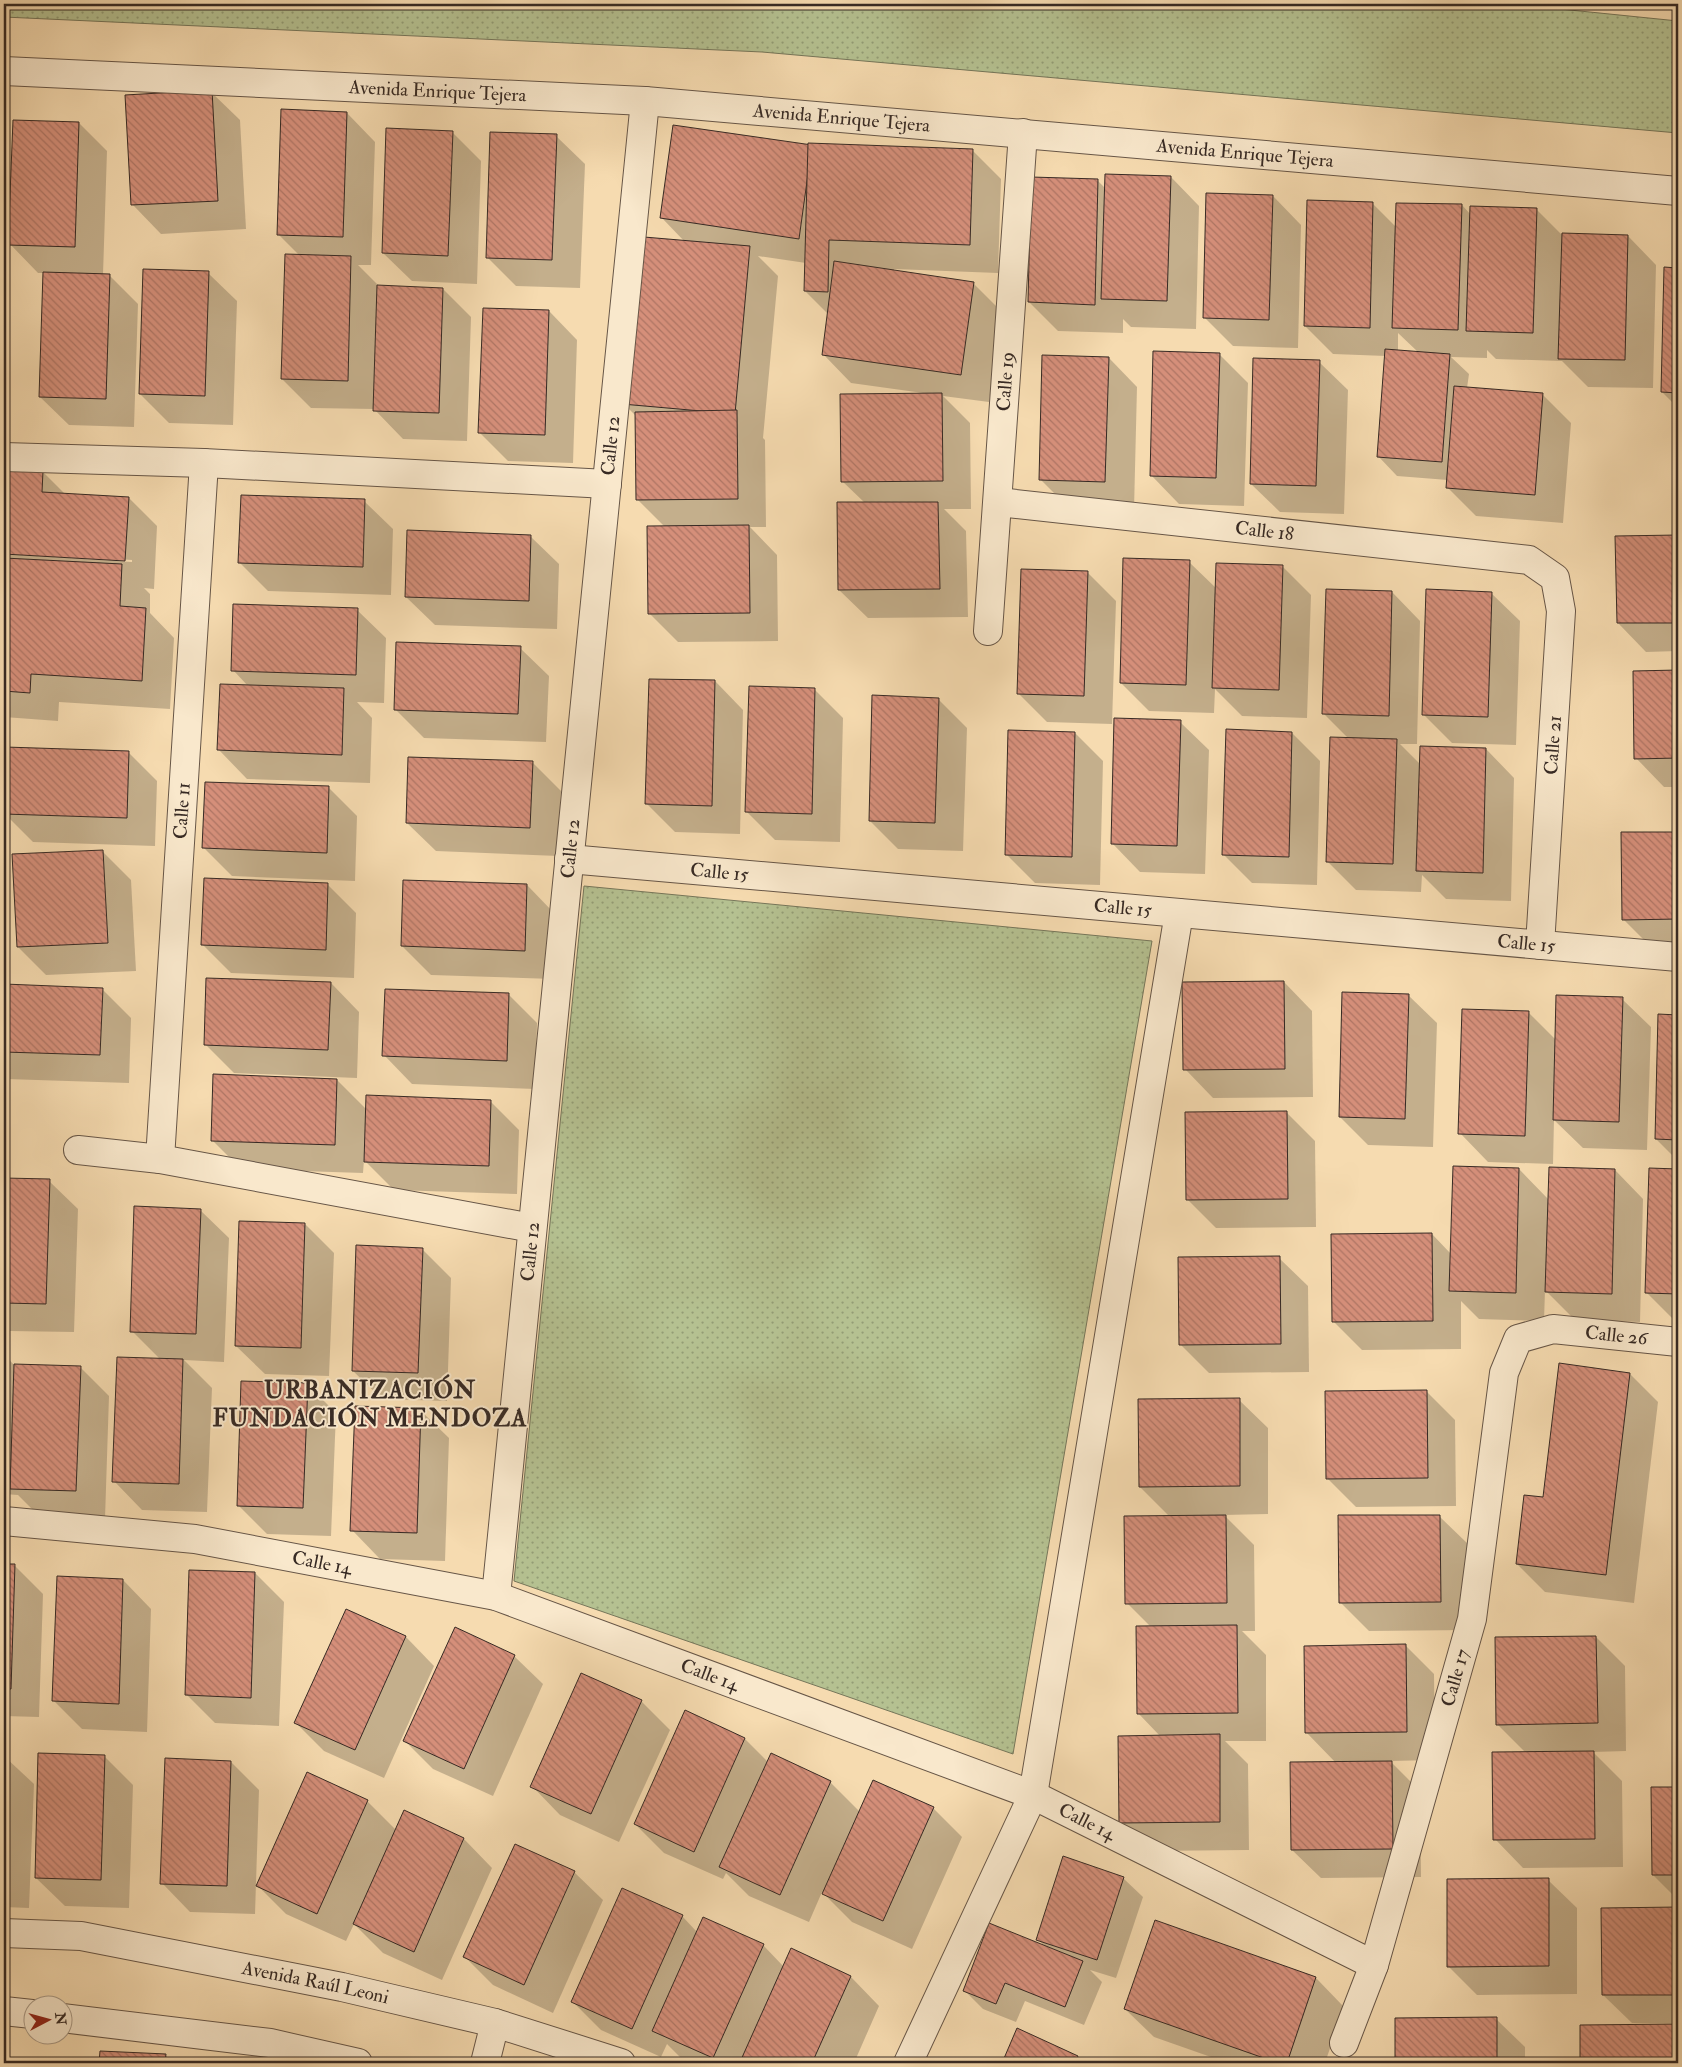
<svg xmlns="http://www.w3.org/2000/svg" width="1682" height="2067" viewBox="0 0 1682 2067" font-family="'IM FELL Double Pica',serif">
	<style>
		.park { fill: url(#park-dots); stroke: #76765a }
		.shadow { fill: #0003; fill-rule: evenodd }
		.building { fill: url(#building-back-hatch); stroke: #372a24 }
		.lines { fill: none; stroke-linecap: round; stroke-linejoin: round }
		.minor-casing { stroke: #675647; stroke-width: 30 }
		.minor { stroke: #f9e8cc; stroke-width: 28 }
		.labels { text-anchor: middle; dominant-baseline: central; stroke-width: 4; stroke-linejoin: round; paint-order: stroke }
		.street-label { font-size: 19px; fill: #372a24; stroke: #f9e8cc }
		.district-label { font-size: 24px; font-weight: bold; letter-spacing: 1px; fill: #372a24; stroke: #f9e8cc }
	</style>
	<defs>
		<pattern id="park-dots" width="8" height="8" patternUnits="userSpaceOnUse" patternTransform="scale(1.25)"><rect width="8" height="8" fill="#b5c191"/><path d="M2 2h.1M6 6h.1" fill="none" stroke="#949d76" stroke-width="1.8" stroke-linecap="round"/></pattern>
		<pattern id="building-back-hatch" width="6" height="6" patternUnits="userSpaceOnUse" patternTransform="scale(1.25)"><rect width="6" height="6" fill="#d58f7a"/><path d="M-1 5l2 2M0 0l6 6M5-1l2 2" fill="none" stroke="#ae7564"/></pattern>
	</defs>
	<rect width="100%" height="100%" fill="#f6dbb0"/>
	<filter id="stains"><feTurbulence type="fractalNoise" baseFrequency=".004" numOctaves="4"/><feColorMatrix values="0 0 0 0 .2 0 0 0 0 .09 0 0 0 0 .02 0 0 0 .5 -.17"/></filter>
	<radialGradient id="worn" r=".72"><stop offset=".6" stop-color="#630" stop-opacity="0"/><stop offset="1" stop-color="#630" stop-opacity=".3"/></radialGradient>
	<g class="park">
		<path d="M4 4H1511L1678 21V133L762 52 4 17Z"/>
		<path d="M584 886 1152 941 1013 1754 514 1581Z"/>
	</g>
	<g class="shadow">
		<path d="M211 92 240 120 246 229 161 234 133 205 126 97Z"/>
		<path d="M347 113 375 142 371 265H358L379 286 443 289 471 317 467 441 403 439 374 409 311 408 282 379 300 256 278 234Z"/>
		<path d="M79 123 107 151 103 275H109L138 304 134 427 69 425 40 397 45 273H38L10 244Z"/>
		<path d="M452 132 481 161 477 284 412 281 383 253Z"/>
		<path d="M556 136 585 164 580 288 516 286 487 257Z"/>
		<path d="M808 146 972 150 1001 179 998 273 894 269V271L973 283 1002 312 989 402 943 396 970 423 971 509H944L966 531 968 617 868 618 839 590 865 503 842 481 923 393 851 383 823 354 828 314 805 291 806 263 758 256 778 276 763 438 765 440 766 527H750L777 555 778 641 678 642 649 613 665 527 638 500 637 417 623 403 685 242 661 217Z"/>
		<path d="M1171 177 1199 206 1196 329 1131 327 1123 319V333L1058 331 1029 302 1098 181 1105 188Z"/>
		<path d="M1273 196 1301 225 1298 348 1233 346 1204 317Z"/>
		<path d="M1373 204 1396 227 1462 205 1471 215 1536 209 1561 234 1628 236 1656 265 1653 388 1588 387 1562 361 1496 359 1487 350V358L1451 357 1469 374 1467 388 1542 394 1571 423 1563 523 1476 516 1448 488V480L1397 476 1378 456 1386 356 1333 354 1305 326ZM1398 333 1418 352 1398 351Z"/>
		<path d="M1666 269H1678V408L1662 392Z"/>
		<path d="M208 273 237 301 233 425 169 423 140 394Z"/>
		<path d="M4 298 9 303 4 426Z"/>
		<path d="M549 311 577 340 573 463 508 461 479 432Z"/>
		<path d="M1219 354 1248 383 1244 506 1179 504 1151 475Z"/>
		<path d="M1109 358 1137 387 1134 510 1069 508 1040 479Z"/>
		<path d="M1319 362 1348 390 1344 514 1280 512 1251 484Z"/>
		<path d="M4 470 43 472 65 494 129 498 157 526 154 589 144 588 150 594V613L174 638 170 709 59 702 58 721 4 717V554L132 562V560L4 552Z"/>
		<path d="M364 501 393 529 391 595 268 591 239 562Z"/>
		<path d="M530 536 559 564 557 629 435 625 406 597Z"/>
		<path d="M1678 536V651L1646 652 1618 623 1616 537Z"/>
		<path d="M1189 562 1217 589 1282 566 1311 595 1307 718 1242 716 1215 689 1214 713 1149 711 1121 683Z"/>
		<path d="M1087 572 1116 601 1112 724 1047 722 1019 694Z"/>
		<path d="M1392 592 1420 621 1417 744H1400L1420 764 1486 749 1514 778 1511 901 1446 899 1422 875 1421 892 1356 890 1328 862 1348 738 1323 713Z"/>
		<path d="M1491 593 1520 621 1516 745 1452 743 1423 714Z"/>
		<path d="M357 610 386 638 384 703 357 702 372 718 370 783 247 779 219 750 248 686 233 670Z"/>
		<path d="M520 648 549 676 546 742 424 738 395 709Z"/>
		<path d="M1635 672H1678V787H1664L1636 758Z"/>
		<path d="M715 681 743 710 740 834 675 832 646 803Z"/>
		<path d="M815 690 843 718 840 842 775 840 746 811Z"/>
		<path d="M938 699 967 728 963 851 898 849 870 821Z"/>
		<path d="M1180 722 1209 750 1205 874 1140 872 1112 843Z"/>
		<path d="M1075 733 1103 761 1100 885 1035 883 1006 854Z"/>
		<path d="M1292 733 1320 761 1317 885 1252 883 1223 854Z"/>
		<path d="M129 753 157 781 155 846 33 842 4 813Z"/>
		<path d="M532 762 561 791 558 856 436 851 407 823Z"/>
		<path d="M328 787 357 816 355 881 232 876 204 848Z"/>
		<path d="M1622 833H1678V948H1652L1623 919Z"/>
		<path d="M102 851 131 880 136 971 46 975 18 947Z"/>
		<path d="M327 884 356 913 354 978 231 973 203 945Z"/>
		<path d="M527 885 555 914 553 979 431 975 402 946Z"/>
		<path d="M1284 982 1312 1011 1313 1097 1213 1098 1185 1069Z"/>
		<path d="M331 983 359 1012 357 1078 234 1073 206 1045Z"/>
		<path d="M4 986 102 989 131 1018 129 1083 6 1079 4 1076Z"/>
		<path d="M509 995 537 1023 535 1089 412 1084 384 1055Z"/>
		<path d="M1408 995 1437 1023 1433 1147 1368 1145 1340 1117Z"/>
		<path d="M1622 999 1651 1027 1647 1150 1583 1148 1554 1120 1553 1164 1488 1162 1460 1133 1528 1012 1556 1040Z"/>
		<path d="M1660 1016H1678V1161L1656 1139Z"/>
		<path d="M337 1080 367 1110 490 1101 519 1130 517 1194 394 1190 364 1160 363 1173 241 1169 212 1140Z"/>
		<path d="M1286 1112 1315 1141 1316 1227 1216 1228 1187 1199Z"/>
		<path d="M1519 1169 1549 1200 1615 1170 1643 1199 1640 1322 1575 1320 1545 1290 1544 1321 1479 1319 1461 1301V1349L1362 1350 1333 1321 1432 1234 1451 1254Z"/>
		<path d="M1650 1169 1678 1170V1321H1675L1646 1292Z"/>
		<path d="M4 1179 49 1181 78 1209 74 1332 9 1331 4 1325Z"/>
		<path d="M200 1210 229 1238 224 1362 184 1360 212 1388 207 1512 142 1510 114 1481 160 1359 132 1331Z"/>
		<path d="M305 1224 334 1253 329 1376 265 1374 236 1346Z"/>
		<path d="M422 1249 451 1278 447 1401 382 1399 353 1371Z"/>
		<path d="M1279 1258 1308 1286 1309 1372 1209 1373 1181 1345Z"/>
		<path d="M4 1354 14 1365 80 1367 109 1396 105 1519 40 1517 18 1495 4 1494Z"/>
		<path d="M1630 1374 1658 1402 1634 1603 1545 1592 1517 1564 1545 1499Z"/>
		<path d="M307 1384 336 1413 331 1536 267 1534 238 1505Z"/>
		<path d="M1426 1391 1455 1420 1456 1506 1356 1507 1327 1478Z"/>
		<path d="M1239 1400 1268 1428V1514L1224 1515 1254 1545 1255 1631H1242L1266 1655V1741H1225L1248 1764 1249 1850 1148 1851 1120 1823 1161 1737 1138 1713 1151 1627 1127 1603 1170 1517 1140 1487Z"/>
		<path d="M420 1410 449 1438 445 1561 380 1559 352 1530Z"/>
		<path d="M1439 1516 1468 1544 1469 1630 1369 1631 1341 1603Z"/>
		<path d="M4 1565H14L43 1594 39 1717 4 1716Z"/>
		<path d="M255 1573 284 1602 279 1726 215 1723 186 1694Z"/>
		<path d="M123 1580 151 1609 147 1732 82 1729 54 1701Z"/>
		<path d="M347 1610 406 1637 434 1666 384 1778 324 1751 296 1723Z"/>
		<path d="M1596 1637 1625 1666 1626 1751 1593 1752 1622 1781 1623 1867 1523 1868 1495 1839 1526 1753 1497 1724Z"/>
		<path d="M1405 1645 1434 1674 1435 1760 1390 1761 1420 1791 1421 1877 1321 1878 1292 1850 1336 1763 1306 1732Z"/>
		<path d="M514 1656 543 1684 493 1796 433 1769 405 1741Z"/>
		<path d="M641 1701 670 1730 619 1842 560 1815 532 1786Z"/>
		<path d="M686 1712 745 1739 768 1762 830 1782 860 1812 933 1808 962 1837 912 1949 852 1922 822 1892 809 1922 749 1896 726 1873 723 1879 664 1853 635 1824Z"/>
		<path d="M4 1756 34 1784 29 1908 4 1907Z"/>
		<path d="M104 1756 133 1785 129 1908 65 1906 36 1878Z"/>
		<path d="M231 1762 259 1790 255 1914 190 1912 162 1883Z"/>
		<path d="M1678 1788V1900L1653 1875 1652 1789Z"/>
		<path d="M367 1801 396 1830 404 1812 464 1839 492 1868 442 1980 383 1953 354 1924 346 1941 286 1914 258 1886Z"/>
		<path d="M574 1872 603 1900 553 2013 493 1985 465 1957Z"/>
		<path d="M1123 1878 1143 1897 1116 1978 1090 1970 1102 1982 1084 2025 1025 2001 1016 2022 983 2009 964 1990 1046 1947 1038 1940Z"/>
		<path d="M1548 1880 1577 1908V1994L1477 1995 1449 1967Z"/>
		<path d="M1678 1908V2023H1632L1603 1995 1602 1909Z"/>
		<path d="M682 1916 697 1932 763 1945 784 1967 792 1950 851 1977 879 2006 854 2063H691L682 2059 667 2044 661 2057 601 2030 573 2002Z"/>
		<path d="M1156 1921 1316 1978 1344 2007 1325 2063H1228L1154 2037 1125 2009Z"/>
		<path d="M1496 2019 1525 2047V2063H1397L1396 2020Z"/>
		<path d="M1678 2026V2063H1582L1581 2027Z"/>
		<path d="M1018 2030 1077 2057 1083 2063H1003Z"/>
		<path d="M101 2052 165 2055 174 2063H100Z"/>
	</g>
	<g class="building">
		<path d="M212 90 218 201 131 205 125 95Z"/>
		<path d="M281 109 347 112 343 237 277 235Z"/>
		<path d="M13 120 79 122 75 247 8 245Z"/>
		<path d="M673 125 812 145 799 239 660 218Z"/>
		<path d="M386 128 453 131 448 256 382 253Z"/>
		<path d="M490 132 557 134 552 260 486 258Z"/>
		<path d="M808 143 973 149 970 245 829 240 828 292 804 291Z"/>
		<path d="M1105 174 1171 176 1167 301 1101 299Z"/>
		<path d="M1031 177 1098 179 1095 305 1028 302Z"/>
		<path d="M1206 193 1273 195 1269 320 1203 318Z"/>
		<path d="M1307 200 1373 202 1370 328 1304 326Z"/>
		<path d="M1396 203 1462 204 1458 330 1392 328Z"/>
		<path d="M1470 206 1537 208 1533 333 1466 331Z"/>
		<path d="M1562 233 1628 235 1625 360 1558 359Z"/>
		<path d="M644 237 750 246 735 414 622 404Z"/>
		<path d="M285 254 351 256 348 381 281 379Z"/>
		<path d="M834 261 974 282 961 375 822 355Z"/>
		<path d="M1664 267 1678 268V393L1661 392Z"/>
		<path d="M143 269 209 271 205 396 139 394Z"/>
		<path d="M43 272 110 274 106 399 39 397Z"/>
		<path d="M377 285 443 288 439 413 373 411Z"/>
		<path d="M483 308 549 310 545 435 478 433Z"/>
		<path d="M1385 349 1450 354 1442 462 1377 457Z"/>
		<path d="M1153 351 1220 353 1216 478 1150 476Z"/>
		<path d="M1042 355 1109 357 1105 482 1039 480Z"/>
		<path d="M1253 358 1320 360 1316 486 1250 484Z"/>
		<path d="M1454 386 1543 393 1535 495 1446 488Z"/>
		<path d="M942 393 943 481 841 482 840 394Z"/>
		<path d="M737 410 738 499 636 500 635 412Z"/>
		<path d="M4 469 43 471 42 492 129 497 125 561 4 554Z"/>
		<path d="M241 495 365 499 363 567 238 563Z"/>
		<path d="M837 502H938L940 589 838 590Z"/>
		<path d="M749 525 750 613 648 614 647 526Z"/>
		<path d="M407 530 531 535 529 601 405 597Z"/>
		<path d="M1678 535V623H1617L1615 536Z"/>
		<path d="M4 558 122 564 120 606 146 608 142 681 31 674 30 693 4 691Z"/>
		<path d="M1123 558 1190 560 1186 685 1120 683Z"/>
		<path d="M1216 563 1283 565 1279 690 1212 688Z"/>
		<path d="M1021 569 1088 571 1084 696 1017 694Z"/>
		<path d="M1326 589 1392 591 1389 716 1322 714Z"/>
		<path d="M1426 589 1492 592 1488 717 1422 715Z"/>
		<path d="M233 604 358 608 356 675 231 671Z"/>
		<path d="M396 642 521 646 518 714 394 710Z"/>
		<path d="M1678 670V758L1634 759 1633 671Z"/>
		<path d="M649 679 715 680 712 806 645 804Z"/>
		<path d="M220 684 344 688 342 755 217 750Z"/>
		<path d="M749 686 815 688 812 814 745 812Z"/>
		<path d="M872 695 939 698 935 823 869 821Z"/>
		<path d="M1114 718 1181 720 1177 846 1111 844Z"/>
		<path d="M1226 729 1292 732 1289 857 1222 855Z"/>
		<path d="M1008 730 1075 732 1072 857 1005 855Z"/>
		<path d="M1330 737 1397 739 1393 864 1326 862Z"/>
		<path d="M1420 746 1486 748 1483 873 1416 871Z"/>
		<path d="M5 747 129 751 127 818 4 814Z"/>
		<path d="M408 757 533 761 530 828 406 823Z"/>
		<path d="M205 782 329 786 327 853 202 848Z"/>
		<path d="M1621 832H1678V919L1622 920Z"/>
		<path d="M103 850 108 943 17 947 12 854Z"/>
		<path d="M204 878 328 883 326 950 201 945Z"/>
		<path d="M403 880 527 884 525 951 401 946Z"/>
		<path d="M206 978 331 982 328 1050 204 1045Z"/>
		<path d="M1284 981 1285 1069 1183 1070 1182 982Z"/>
		<path d="M4 984 103 988 100 1055 4 1052Z"/>
		<path d="M385 989 509 993 507 1061 382 1056Z"/>
		<path d="M1342 992 1409 994 1405 1119 1339 1117Z"/>
		<path d="M1556 995 1623 997 1619 1122 1553 1120Z"/>
		<path d="M1462 1009 1529 1011 1525 1136 1458 1134Z"/>
		<path d="M1658 1014 1678 1015V1140L1655 1139Z"/>
		<path d="M213 1074 337 1079 335 1145 211 1141Z"/>
		<path d="M366 1095 491 1100 489 1166 364 1162Z"/>
		<path d="M1287 1111 1288 1199 1186 1200 1185 1112Z"/>
		<path d="M1453 1166 1519 1168 1516 1293 1449 1291Z"/>
		<path d="M1549 1167 1615 1169 1612 1294 1545 1292Z"/>
		<path d="M1649 1168 1678 1169V1294L1645 1293Z"/>
		<path d="M4 1178 50 1179 46 1304 4 1303Z"/>
		<path d="M134 1206 201 1209 196 1334 130 1332Z"/>
		<path d="M239 1221 305 1223 301 1348 235 1346Z"/>
		<path d="M1432 1233 1433 1321 1332 1322 1331 1234Z"/>
		<path d="M356 1245 423 1248 418 1373 352 1371Z"/>
		<path d="M1280 1256 1281 1344 1179 1345 1178 1257Z"/>
		<path d="M117 1357 183 1359 179 1484 112 1482Z"/>
		<path d="M1559 1363 1630 1373 1606 1575 1516 1564 1524 1495 1543 1497Z"/>
		<path d="M14 1364 81 1366 76 1491 10 1489Z"/>
		<path d="M241 1381 308 1383 303 1508 237 1506Z"/>
		<path d="M1427 1390 1428 1478 1326 1479 1325 1391Z"/>
		<path d="M1240 1398V1486L1139 1487 1138 1399Z"/>
		<path d="M355 1406 421 1408 417 1533 350 1531Z"/>
		<path d="M1226 1515 1227 1603 1125 1604 1124 1516Z"/>
		<path d="M1338 1515H1440L1441 1602 1339 1603Z"/>
		<path d="M4 1564H15L11 1689H4Z"/>
		<path d="M189 1570 255 1572 251 1698 185 1695Z"/>
		<path d="M57 1576 123 1579 119 1704 52 1701Z"/>
		<path d="M346 1609 406 1636 355 1750 294 1723Z"/>
		<path d="M1237 1625 1238 1713 1137 1714 1136 1626Z"/>
		<path d="M455 1627 515 1655 464 1769 403 1741Z"/>
		<path d="M1596 1636 1598 1723 1496 1725 1495 1637Z"/>
		<path d="M1406 1644 1407 1732 1305 1733 1304 1646Z"/>
		<path d="M581 1673 642 1700 591 1814 530 1787Z"/>
		<path d="M685 1710 745 1738 694 1852 634 1824Z"/>
		<path d="M1220 1734V1822L1119 1823 1118 1736Z"/>
		<path d="M1594 1751 1595 1839 1493 1840 1492 1752Z"/>
		<path d="M38 1753 105 1755 101 1880 35 1878Z"/>
		<path d="M771 1753 831 1781 780 1895 719 1867Z"/>
		<path d="M4 1755H6L4 1808Z"/>
		<path d="M165 1758 231 1761 227 1886 160 1884Z"/>
		<path d="M1392 1761 1393 1849 1291 1850 1290 1762Z"/>
		<path d="M307 1772 368 1800 317 1914 256 1886Z"/>
		<path d="M873 1780 934 1807 883 1921 822 1894Z"/>
		<path d="M1651 1787H1678V1875H1652Z"/>
		<path d="M404 1810 464 1838 414 1952 353 1924Z"/>
		<path d="M515 1844 575 1871 524 1985 463 1957Z"/>
		<path d="M1063 1856 1124 1877 1097 1960 1036 1940Z"/>
		<path d="M1549 1878V1966L1447 1967V1879Z"/>
		<path d="M622 1888 683 1915 632 2029 571 2002Z"/>
		<path d="M1678 1907V1995H1602L1601 1908Z"/>
		<path d="M703 1917 764 1944 713 2058 652 2031Z"/>
		<path d="M1155 1920 1316 1977 1287 2063H1278L1124 2009Z"/>
		<path d="M989 1923 1083 1961 1065 2007 1005 1983 996 2004 963 1991Z"/>
		<path d="M791 1948 851 1976 812 2063H741L740 2062Z"/>
		<path d="M1497 2017V2063H1395V2018Z"/>
		<path d="M1678 2024V2063H1580V2025Z"/>
		<path d="M1017 2028 1078 2056 1075 2063H1002Z"/>
		<path d="M100 2051 166 2054 165 2063H99Z"/>
		<path d="M12 2060 79 2063H12Z"/>
	</g>
	<g class="lines">
		<g class="minor-casing">
			<g id="minor">
				<path id="s1" d="M4 71 645 101 1678 191"/>
				<path d="M4 457 204 463 607 484"/>
				<path id="s2" d="M998 502 1529 560 1555 578 1561 611 1540 945"/>
				<path id="s3" d="M988 631 1023 133"/>
				<path id="s4" d="M569 859 1678 957"/>
				<path d="M78 1150 160 1159 532 1228"/>
				<path id="s5" d="M160 1159 204 463"/>
				<path id="s6" d="M4 1521 195 1539 496 1596 1033 1795 1374 1965"/>
				<path id="s7" d="M496 1596 645 101"/>
				<path id="s8" d="M4 1933 81 1936 342 1987 495 2023 621 2063"/>
				<path d="M4 2011 32 2014"/>
				<path d="M62 2018 270 2043 358 2063"/>
				<path id="s9" d="M1344 2043 1374 1965 1472 1619 1504 1373 1518 1339 1553 1329 1678 1342"/>
				<path d="M485 2063 495 2023"/>
				<path d="M908 2063 1033 1795 1179 913"/>
			</g>
		</g>
		<use href="#minor" class="minor"/>
	</g>
	<g class="labels">
		<g class="street-label">
			<text stroke="none"><textPath href="#s1" startOffset="434">Avenida Enrique Tejera</textPath></text>
			<text stroke="none"><textPath href="#s1" startOffset="839">Avenida Enrique Tejera</textPath></text>
			<text stroke="none"><textPath href="#s1" startOffset="1244">Avenida Enrique Tejera</textPath></text>
			<text stroke="none"><textPath href="#s3" startOffset="250">Calle 19</textPath></text>
			<text stroke="none"><textPath href="#s7" startOffset="1156">Calle 12</textPath></text>
			<text stroke="none"><textPath href="#s2" startOffset="268">Calle 18</textPath></text>
			<text transform="translate(1553 745) rotate(-86)">Calle 21</text>
			<text stroke="none"><textPath href="#s5" startOffset="349">Calle 11</textPath></text>
			<text stroke="none"><textPath href="#s7" startOffset="751">Calle 12</textPath></text>
			<text stroke="none"><textPath href="#s4" startOffset="151">Calle 15</textPath></text>
			<text stroke="none"><textPath href="#s4" startOffset="556">Calle 15</textPath></text>
			<text stroke="none"><textPath href="#s4" startOffset="961">Calle 15</textPath></text>
			<text stroke="none"><textPath href="#s7" startOffset="346">Calle 12</textPath></text>
			<text stroke="none"><textPath href="#s9" startOffset="828">Calle 26</textPath></text>
			<text stroke="none"><textPath href="#s6" startOffset="321">Calle 14</textPath></text>
			<text stroke="none"><textPath href="#s6" startOffset="726">Calle 14</textPath></text>
			<text stroke="none"><textPath href="#s9" startOffset="382">Calle 17</textPath></text>
			<text stroke="none"><textPath href="#s6" startOffset="1131">Calle 14</textPath></text>
			<text stroke="none"><textPath href="#s8" startOffset="316">Avenida Raúl Leoni</textPath></text>
		</g>
		<g class="district-label">
			<text x="370" y="1390">URBANIZACIÓN<tspan x="370" dy="28">FUNDACIÓN MENDOZA</tspan></text>
		</g>
	</g>
	<rect width="1682" height="2067" fill="none" stroke="#f6dbb0" stroke-width="20"/>
	<rect x="5" y="5" width="1672" height="2057" fill="none" stroke="#372a24" stroke-width="2.5"/>
	<rect x="10" y="10" width="1662" height="2047" fill="none" stroke="#372a24"/>
	<g transform="translate(48 2020) rotate(84)"><circle r="24" fill="#f9e8cc" stroke="#ab9c89"/>
	<path d="M0-4L9 19L0 12L-9 19Z" fill="#8f2418"/>
	<text y="-8" font-size="14" font-weight="bold" text-anchor="middle" fill="#372a24">N</text>
	</g>
	<rect width="100%" height="100%" filter="url(#stains)"/>
	<rect width="100%" height="100%" fill="url(#worn)"/>
</svg>
